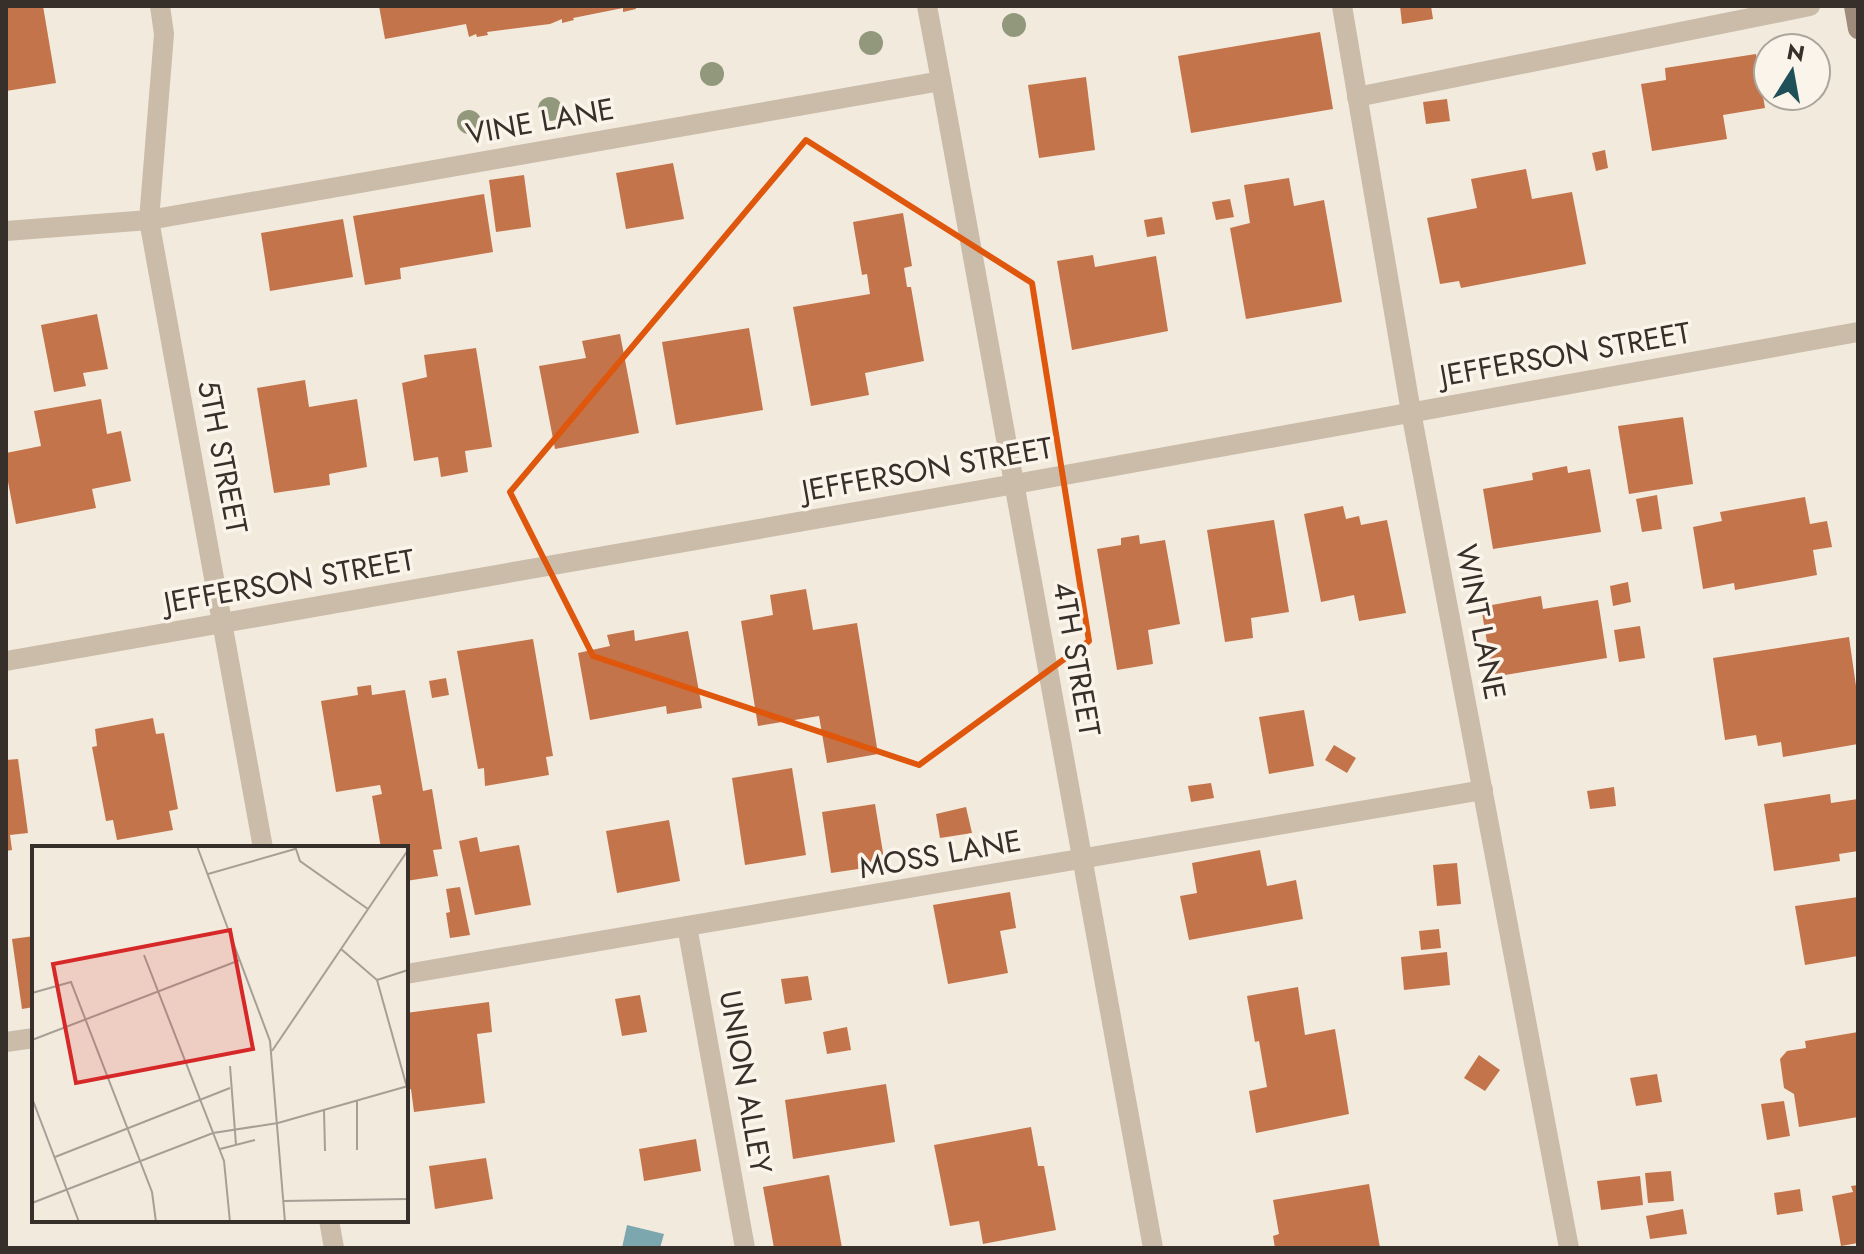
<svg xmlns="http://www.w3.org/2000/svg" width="1864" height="1254" viewBox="0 0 1864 1254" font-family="Jost,sans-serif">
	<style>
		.water { fill: #7da7af }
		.building { fill: #c3744a }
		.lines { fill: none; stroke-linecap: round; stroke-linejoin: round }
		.lane { stroke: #cabca9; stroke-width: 20 }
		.street { stroke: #cabca9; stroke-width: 20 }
		.secondary { stroke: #9e8b7b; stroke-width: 20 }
		.tree { fill: #92987c }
		.marked { fill: none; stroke: #df570d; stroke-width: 6; stroke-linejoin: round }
		.labels { text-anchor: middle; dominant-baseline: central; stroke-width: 7; stroke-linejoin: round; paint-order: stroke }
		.street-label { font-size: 30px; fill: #372f29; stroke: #faf4ea }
		.inset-road { fill: none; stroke: #a79f95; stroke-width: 2 }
		.view { fill: #d62828; fill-opacity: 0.15; stroke: #d62828; stroke-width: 4 }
		.inset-edge { fill: none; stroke: #372f29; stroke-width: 4 }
	</style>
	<rect width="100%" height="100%" fill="#f2eadd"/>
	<path class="water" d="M627 1225 664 1234 660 1248H622Z"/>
	<g class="building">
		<path d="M6 6H43L56 83 6 91Z"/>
		<path d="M379 6H635L636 9 623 12V8L573 18 574 20 562 23V19L550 24 487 32 488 35 477 37 476 34 469 37 466 24 385 39Z"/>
		<path d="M1400 6H1431L1433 19 1402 24Z"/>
		<path d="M1320 32 1333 109 1191 133 1178 56Z"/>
		<path d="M1756 54 1765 108 1723 115 1727 139 1652 151 1641 84 1666 80 1665 68Z"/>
		<path d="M1086 77 1095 150 1039 158 1028 85Z"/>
		<path d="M1447 99 1450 121 1426 124 1423 102Z"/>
		<path d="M1605 150 1608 168 1596 171 1592 153Z"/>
		<path d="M673 163 684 219 626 229 616 173Z"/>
		<path d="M1526 169 1532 199 1572 192 1586 264 1461 288 1459 281 1440 284 1427 218 1477 208 1471 179Z"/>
		<path d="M524 175 531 227 496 232 489 180Z"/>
		<path d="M1289 178 1294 206 1324 200 1342 302 1246 319 1230 228 1250 223 1244 185Z"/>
		<path d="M484 194 493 252 400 268 401 279 365 285 353 216Z"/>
		<path d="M1230 199 1234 217 1216 220 1212 202Z"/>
		<path d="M903 213 912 266 904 268 907 287H911L924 361 865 373 869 395 811 406 793 307 870 294 867 274 862 275 853 222Z"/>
		<path d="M1162 217 1165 234 1147 237 1144 220Z"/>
		<path d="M343 219 353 277 270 291 261 233Z"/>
		<path d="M1093 255 1095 267 1156 256 1168 331 1072 350 1057 261Z"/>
		<path d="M97 314 108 369 83 373 86 386 54 392 41 325Z"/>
		<path d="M749 328 763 410 676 425 662 342Z"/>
		<path d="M620 334 639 433 555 449 539 366 586 358 582 341Z"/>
		<path d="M476 348 492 447 465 451 468 472 441 477 438 457 414 461 402 383 427 377 424 355Z"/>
		<path d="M305 380 309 407 357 399 367 467 329 474 330 485 274 493 257 388Z"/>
		<path d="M101 399 107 434 121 431 131 481 92 489 96 508 16 524 6 471V453L41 446 34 411Z"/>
		<path d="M1683 417 1693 484 1629 494 1618 426Z"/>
		<path d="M1567 466 1568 473 1590 469 1601 532 1493 549 1483 489 1533 480 1532 473Z"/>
		<path d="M1657 495 1662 529 1642 532 1636 499Z"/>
		<path d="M1805 497 1810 524 1827 521 1832 547 1813 550 1817 575 1735 590 1734 583 1703 589 1693 527 1722 521 1720 512Z"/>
		<path d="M1343 506 1346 519 1359 516 1361 525 1387 520 1406 613 1359 621 1354 595 1321 602 1304 514Z"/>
		<path d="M1274 520 1289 612 1251 618 1253 638 1225 642 1207 530Z"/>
		<path d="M1139 535 1140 544 1165 540 1180 624 1148 630 1153 664 1117 670 1097 549 1121 545V538Z"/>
		<path d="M1628 582 1631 602 1613 606 1610 586Z"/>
		<path d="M806 589 813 630 857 623 878 754 827 763 819 716 758 726 741 621 773 615 770 595Z"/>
		<path d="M1541 596 1543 609 1598 600 1607 658 1493 677 1481 607Z"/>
		<path d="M1640 626 1645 658 1619 662 1614 630Z"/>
		<path d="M634 630 635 641 688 631 702 708 667 714 666 706 590 720 578 653 610 646 607 635Z"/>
		<path d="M1849 637 1858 700V744L1783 757 1781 742 1758 746 1756 735 1725 740 1713 658Z"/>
		<path d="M533 639 553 756 546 757 549 775 485 786 484 768 478 769 457 651Z"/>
		<path d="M446 678 449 695 432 698 429 681Z"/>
		<path d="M371 685 372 695 405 690 423 791 432 789 442 849 433 850 438 876 406 881V848H381L372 796 382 794 380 785 336 792 321 701 358 695 357 687Z"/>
		<path d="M1304 710 1314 766 1269 774 1259 717Z"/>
		<path d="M153 718 156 734 164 733 178 809 169 811 173 830 117 840 113 820 106 821 92 747 97 746 95 729Z"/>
		<path d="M1334 745 1356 758 1347 773 1325 760Z"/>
		<path d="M18 759 28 833 10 835 12 850 6 851V760Z"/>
		<path d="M792 768 806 855 745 865 732 778Z"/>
		<path d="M1211 783 1214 798 1191 802 1188 786Z"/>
		<path d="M1614 787 1616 806 1590 809 1587 791Z"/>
		<path d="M1830 794 1831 803 1858 799V851L1839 854 1840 861 1774 871 1764 804Z"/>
		<path d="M875 804 885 865 831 873 822 812Z"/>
		<path d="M966 807 972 833 940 838 936 814Z"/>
		<path d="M669 820 680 881 617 893 606 831Z"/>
		<path d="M477 837 480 852 519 845 531 905 475 915 459 841Z"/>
		<path d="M1260 850 1267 886 1296 880 1303 919 1189 940 1180 896 1197 893 1192 863Z"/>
		<path d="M1457 863 1461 904 1437 906 1433 865Z"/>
		<path d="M460 887 470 935 450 938 446 913 450 912 446 889Z"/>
		<path d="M1010 892 1016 928 1000 931 1008 973 948 984 933 905Z"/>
		<path d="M1858 897V956L1805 965 1795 906Z"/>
		<path d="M1439 929 1441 948 1421 950 1419 931Z"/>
		<path d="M34 936V1007L22 1009 12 939Z"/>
		<path d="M1447 952 1450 985 1404 990 1401 957Z"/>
		<path d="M808 976 812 1000 785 1004 781 979Z"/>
		<path d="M1298 987 1305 1035 1335 1029 1349 1114 1256 1133 1249 1091 1267 1087 1259 1041 1255 1042 1247 996Z"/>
		<path d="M640 995 647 1032 622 1036 615 999Z"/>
		<path d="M489 1002 492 1032 477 1034 485 1103 414 1112 411 1089 406 1090V1013Z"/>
		<path d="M847 1027 851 1050 827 1054 823 1032Z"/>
		<path d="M1858 1032V1117L1799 1127 1794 1094 1784 1088 1780 1059 1787 1051 1806 1048 1805 1041Z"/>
		<path d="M1479 1055 1500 1070 1485 1091 1464 1078Z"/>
		<path d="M1657 1074 1662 1102 1636 1106 1630 1078Z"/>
		<path d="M886 1084 895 1142 793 1159 785 1100Z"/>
		<path d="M1784 1101 1790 1136 1767 1140 1761 1104Z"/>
		<path d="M1031 1127 1038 1166H1044L1056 1230 983 1244 979 1221 950 1226 934 1145Z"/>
		<path d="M696 1139 701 1171 644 1181 639 1149Z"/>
		<path d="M486 1158 493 1199 435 1209 429 1166Z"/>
		<path d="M1671 1171 1674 1201 1648 1203 1645 1173Z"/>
		<path d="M829 1175 842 1248H774L763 1187Z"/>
		<path d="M1640 1176 1643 1205 1601 1210 1597 1181Z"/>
		<path d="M1369 1184 1380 1248H1275L1273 1236 1279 1234 1273 1200Z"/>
		<path d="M1858 1185V1243L1841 1246 1832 1196 1853 1192 1851 1186Z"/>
		<path d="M1800 1189 1803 1211 1777 1215 1774 1193Z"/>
		<path d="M1683 1209 1687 1234 1650 1239 1646 1216Z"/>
	</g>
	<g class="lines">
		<g class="lane">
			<path d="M160 6 164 34 149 220 941 81 927 6"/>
			<path d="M1342 6 1411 412 1569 1248"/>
			<path d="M1357 97 1810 6"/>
			<path d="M687 926 745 1248"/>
			<path d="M406 974 1483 790"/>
			<path d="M6 1042 34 1038"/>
		</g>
		<g class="street">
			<path d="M941 81 1153 1248"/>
			<path d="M6 231 149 220 263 848"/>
			<path d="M6 661 1015 484 1858 332"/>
			<path d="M329 1220 334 1248"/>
		</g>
		<path class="secondary" d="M1854 6 1858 29"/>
	</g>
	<g class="tree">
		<circle cx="1014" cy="25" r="12"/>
		<circle cx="871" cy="43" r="12"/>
		<circle cx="712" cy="74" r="12"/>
		<circle cx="550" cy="109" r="12"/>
		<circle cx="469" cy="122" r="12"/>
	</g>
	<path class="marked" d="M806 140 1032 283 1089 641 919 765 593 656 510 492Z"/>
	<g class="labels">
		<g class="street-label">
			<text transform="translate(540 121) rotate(-10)">VINE LANE</text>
			<text transform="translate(1565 354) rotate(-10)">JEFFERSON STREET</text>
			<text transform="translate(223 457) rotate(79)">5TH STREET</text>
			<text transform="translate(927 469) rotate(-10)">JEFFERSON STREET</text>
			<text transform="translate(289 581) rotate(-10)">JEFFERSON STREET</text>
			<text transform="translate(1481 622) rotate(79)">WINT LANE</text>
			<text transform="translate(1077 659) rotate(80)">4TH STREET</text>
			<text transform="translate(940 854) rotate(-10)">MOSS LANE</text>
			<text transform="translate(746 1082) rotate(80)">UNION ALLEY</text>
		</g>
	</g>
	<g transform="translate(32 846)">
		<rect width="376" height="376" fill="#f2eadd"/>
		<path class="inset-road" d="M165 0 238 195 253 376M263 0 268 15 336 63M176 28 263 3M309 103 345 134 376 245M112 109 192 315 198 376M345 134 376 124M0 147 39 136 120 346 124 376M0 194 208 114M240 205 376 4M198 220 204 299M0 252 47 376M325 255V304M292 264 293 305M246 277 376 240M188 303 223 294M23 311 198 242M251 355 376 353M0 357 181 287 246 277"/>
		<path class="view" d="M198 84 221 203 44 237 21 118Z"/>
		<rect width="376" height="376" class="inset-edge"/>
	</g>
	<rect width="1864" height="1254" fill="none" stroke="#372f29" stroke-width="16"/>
	<g transform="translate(1792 72) rotate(11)"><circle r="38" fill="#faf4ea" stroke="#aca59d" stroke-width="2"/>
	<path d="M0-6L14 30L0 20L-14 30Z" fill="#1f4f58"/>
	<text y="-12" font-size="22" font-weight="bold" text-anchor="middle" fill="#372f29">N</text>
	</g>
</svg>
